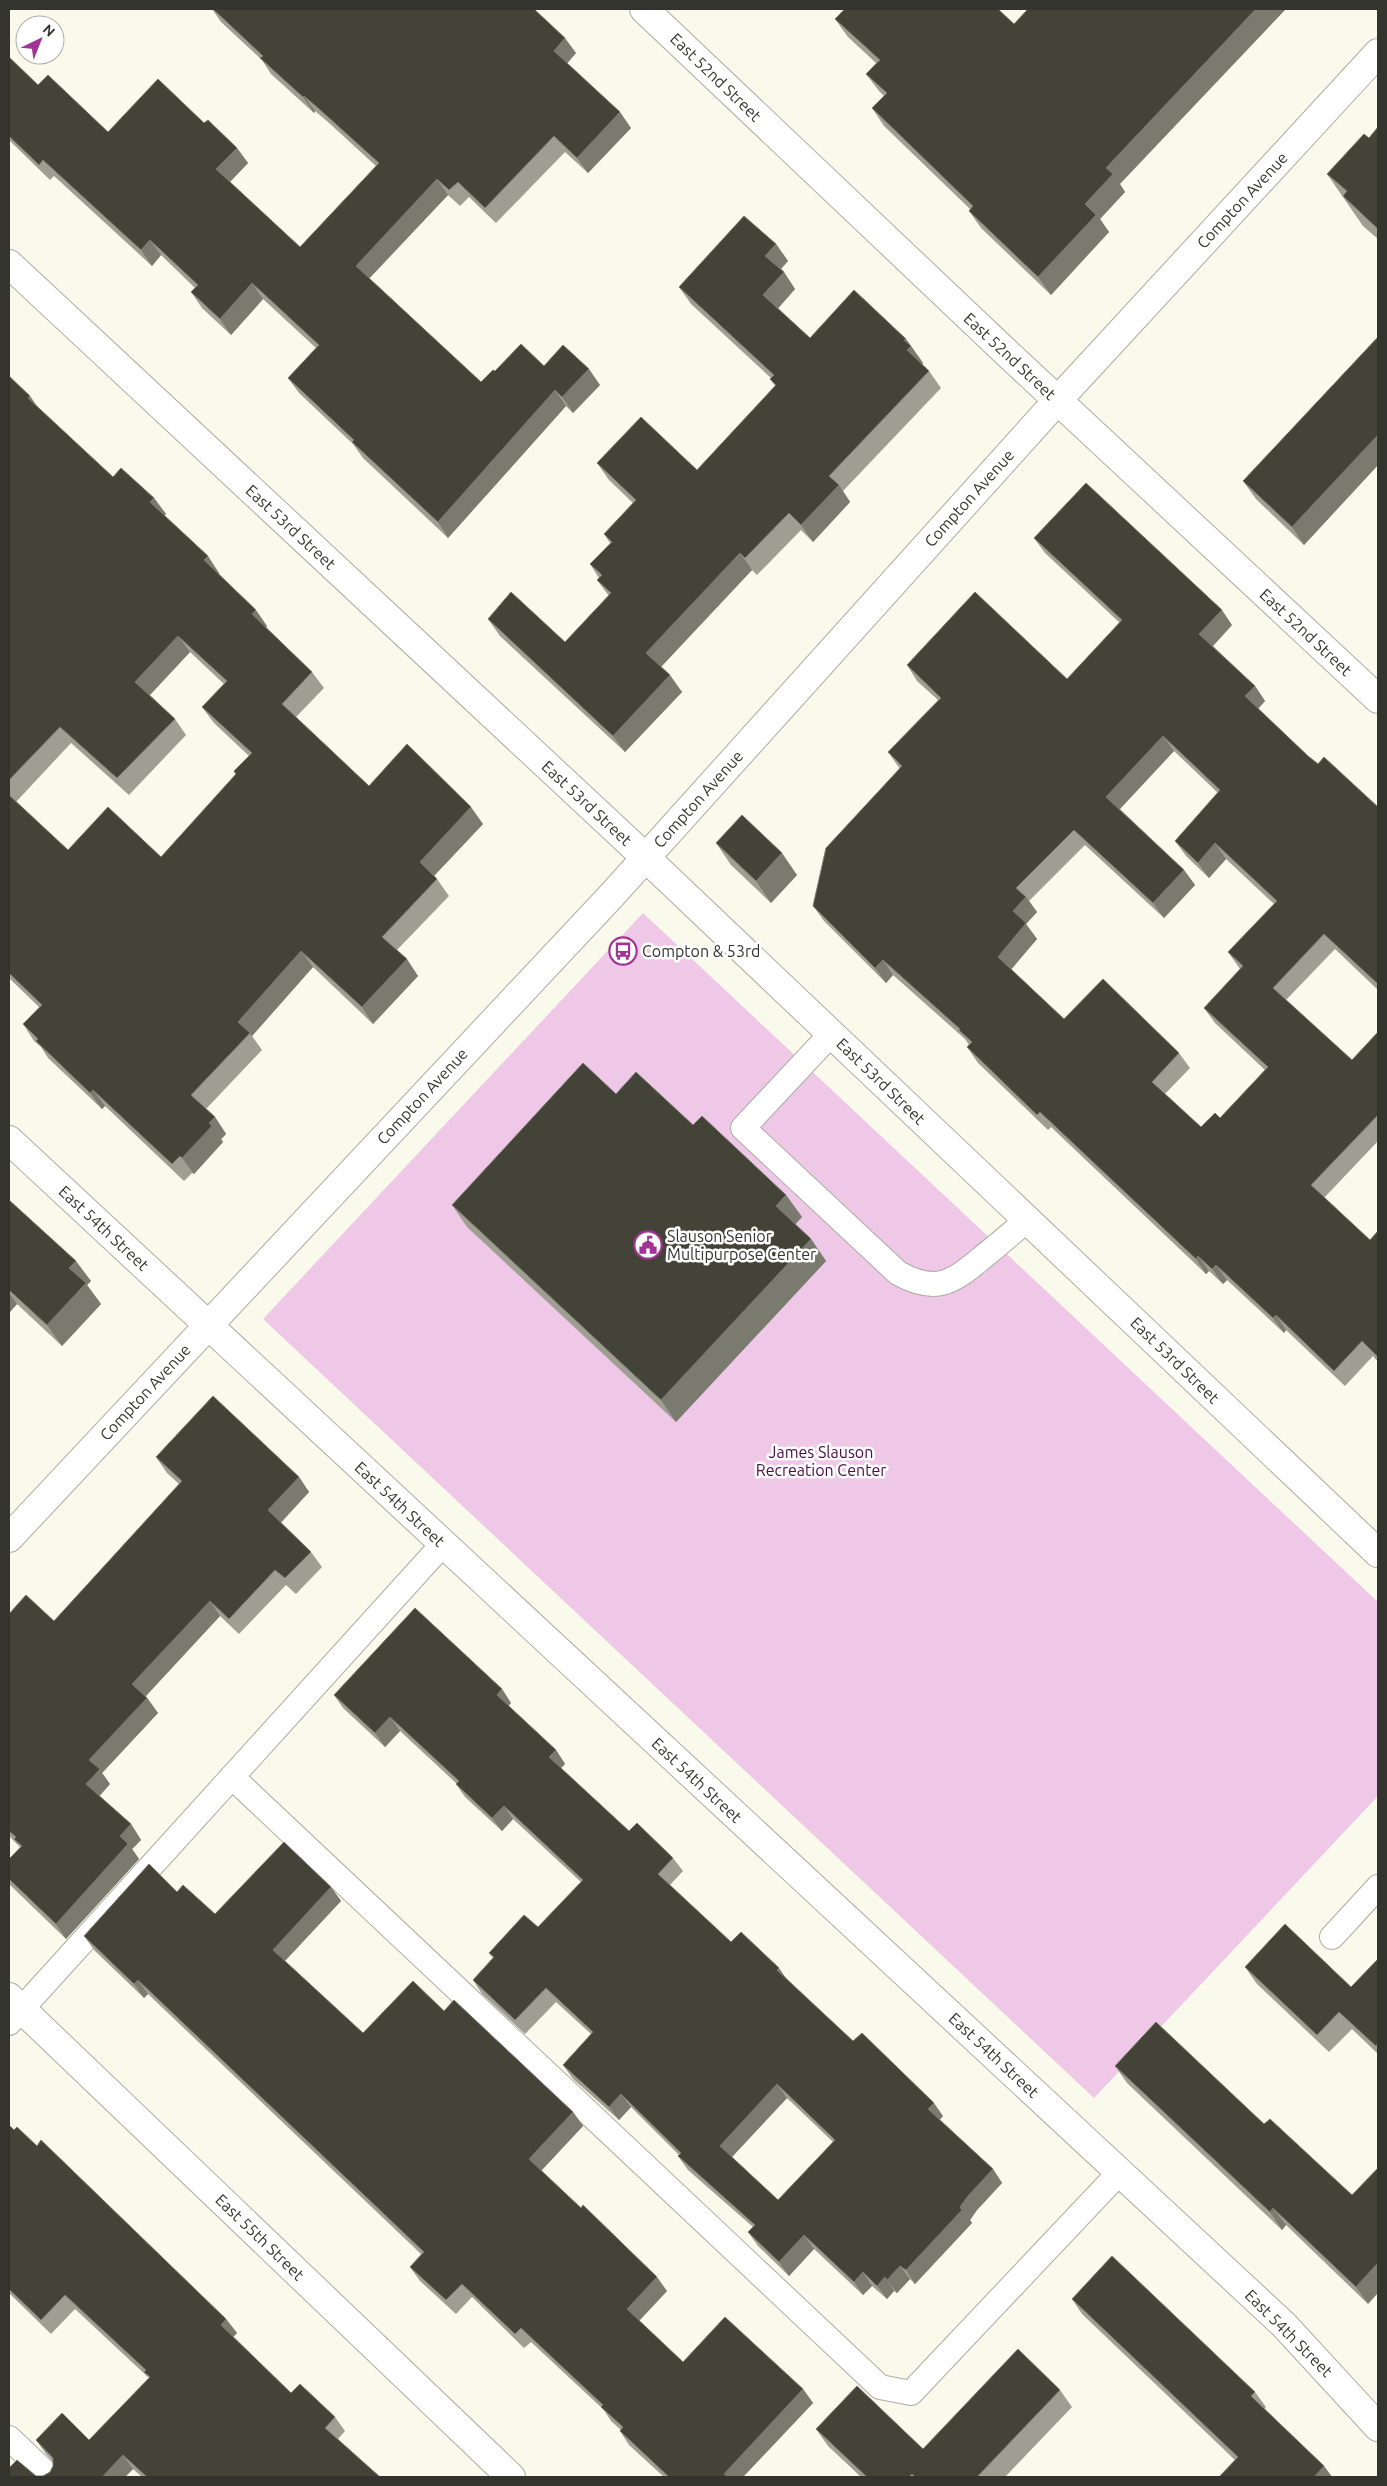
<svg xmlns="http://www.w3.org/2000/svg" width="1387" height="2486" viewBox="0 0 1387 2486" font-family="Ubuntu,sans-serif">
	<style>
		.green { fill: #eec8e6 }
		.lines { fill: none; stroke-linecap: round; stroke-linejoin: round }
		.lane-casing { stroke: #acad9f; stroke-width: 26 }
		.street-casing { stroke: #acad9f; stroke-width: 30 }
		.secondary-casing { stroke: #acad9f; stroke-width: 30 }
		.lane { stroke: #fff; stroke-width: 24 }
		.street { stroke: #fff; stroke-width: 28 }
		.secondary { stroke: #fff; stroke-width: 28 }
		.wall { fill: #9e9e92; fill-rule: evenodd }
		.shaded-wall { fill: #7a7a6e }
		.building { fill: #434338; stroke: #7a7a6e; fill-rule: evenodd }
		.labels { text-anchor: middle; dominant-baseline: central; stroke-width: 5; stroke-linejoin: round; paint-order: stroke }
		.street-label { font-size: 16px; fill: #34342f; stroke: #fff }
		.poi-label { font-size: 16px; fill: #34342f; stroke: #fff; text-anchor: start }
		.park-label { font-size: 16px; fill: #4a0c44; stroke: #fff }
	</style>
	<rect width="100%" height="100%" fill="#f9faeb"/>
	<path class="green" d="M643 913 1378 1602V1796L1094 2098 263 1319Z"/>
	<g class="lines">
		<g class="lane-casing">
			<g id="lane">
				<path d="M831 1034 743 1128 898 1273C936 1294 952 1283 983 1257 998 1245 1012 1233 1027 1220"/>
				<path d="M232 1777 880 2387 911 2393 1120 2172"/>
				<path d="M1332 1937 1378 1887"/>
				<path d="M9 2023 443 1544"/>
				<path d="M9 2438 50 2477"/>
			</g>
		</g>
		<g class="street-casing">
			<g id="street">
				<path d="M644 9 1009 355 1378 699"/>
				<path d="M9 264 645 857 1378 1553"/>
				<path d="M9 1140 1284 2325 1378 2427"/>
			</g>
		</g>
		<g class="secondary-casing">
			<g id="secondary">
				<path d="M9 1538 612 895 1057 401 1378 53"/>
				<path d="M9 1997 511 2477"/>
			</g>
		</g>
		<use href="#lane" class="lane"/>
		<use href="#street" class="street"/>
		<use href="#secondary" class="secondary"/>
	</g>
	<g class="wall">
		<path d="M212 9H534L576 53 567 63 631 128 588 173 565 152 496 223 469 197 460 206 448 195 369 278 481 382 495 371 544 366 600 385 573 413 566 406 448 538 363 458 353 444 299 393 288 378 316 348 263 299 231 335 202 308 191 292 195 288 161 255 152 266 54 176 50 180 9 140V57L38 85 108 132 204 123 237 148 248 163 230 182 300 247 376 166 328 122 315 111 314 113 271 74 262 60 221 22Z"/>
		<path d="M844 9H998L1125 192 1100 219 1109 232 1051 295 981 228 969 211 970 209 884 126 872 108 884 96 879 91 866 74 876 63 848 37 835 19Z"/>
		<path d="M1378 127V239L1363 226 1327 174 1369 138Z"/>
		<path d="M776 244 788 261 781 269 795 289 778 308 810 338 906 339 923 363 922 364 929 371 941 388 843 491 850 502 813 542 801 530 757 575 752 570 661 667 682 692 625 752 500 636 488 619 565 642 609 596 597 580 599 578 590 564 610 543 604 534 633 503 609 480 597 463 697 470 775 386 770 379 771 378 691 304 679 287Z"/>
		<path d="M1378 337V465L1304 545 1256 499 1243 481Z"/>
		<path d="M9 376 37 407 113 477 154 498 166 514 164 516 219 573V574L267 626 266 628 312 672 324 688 296 717 369 786 483 824 434 876 437 879 449 896 397 950 418 976 373 1024 313 967 252 1036 262 1050 206 1109 215 1117 226 1134 221 1139 223 1142 194 1174 192 1173 184 1181 105 1106 102 1109 48 1058 41 1047 34 1041 23 1024 39 1007 9 978ZM190 652 224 684 202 707 214 723 249 756 234 771 236 775 161 857 68 850 16 802 71 743 129 795 186 735 175 719 150 695Z"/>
		<path d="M1034 538 1232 625 1213 646 1255 686 1265 701 1258 709 1308 756 1378 807V990L1335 949 1286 1000 1352 1060 1378 1032V1141L1324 1198 1370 1240 1378 1231V1362L1373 1356 1345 1386 1286 1330 1284 1333 1227 1280 1223 1284 1209 1271 1206 1274 1051 1127 1048 1130 978 1063 967 1047 969 1045 965 1039 893 975 886 983 824 921 813 906 900 769 888 752 938 700 917 681 907 665 1067 679 1120 623 1045 553ZM1174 751 1218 793 1175 841 1186 856 1209 878 1226 859 1274 904 1228 952 1240 969 1204 1008 1215 1023 1265 1070 1220 1118 1201 1127 1165 1094 1190 1068 1179 1053 1064 1019 1011 969 1037 939 1026 924 1037 912 1029 901 1085 845 1164 918 1195 885 1184 870 1120 809Z"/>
		<path d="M716 843 797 875 771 903 731 865Z"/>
		<path d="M616 1094 693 1125 786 1195 802 1217 795 1224 811 1239 826 1261 676 1422 467 1227 452 1205Z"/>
		<path d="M9 1200 91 1281 87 1285 101 1304 62 1346 17 1304 9 1313Z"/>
		<path d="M156 1457 299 1477 309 1492 281 1523 311 1552 322 1567 296 1594 286 1585 239 1634 220 1616 146 1696 158 1713 102 1773 110 1784 99 1796 131 1824 141 1840 132 1849 139 1859 66 1939 9 1884V1859L20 1847 9 1836V1614L54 1621 179 1484 167 1473Z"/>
		<path d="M502 1689 511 1703 508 1706 556 1750 565 1764 561 1768 629 1831 673 1858 683 1871 670 1885 731 1942 786 1979 853 2041 943 2116 940 2120 993 2169 1002 2183 977 2210 970 2220 972 2223 915 2284 910 2279 897 2293 894 2291 887 2299 872 2286 863 2295 814 2249 789 2276 758 2246 748 2232 753 2227 688 2170 678 2156 679 2155 631 2107 619 2120 573 2079 563 2065 591 2034 556 2002 525 2034 482 1994 473 1980 493 1958 489 1953 538 1927 581 1882 513 1819 502 1831 465 1797 456 1784V1783L400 1731 385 1747 343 1708 334 1695ZM787 2098 833 2142 778 2200 732 2157Z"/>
		<path d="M331 1887 341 1901 285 1961 363 2033 444 2011 573 2112 583 2126 541 2171 667 2291 639 2321 683 2362 803 2389 813 2403 743 2477H664L629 2445 620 2431 621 2430 611 2421 604 2410 531 2342 524 2348 472 2297 456 2314 420 2281 410 2267 421 2254 148 1994 144 1998 94 1950 84 1936 177 1892 215 1914Z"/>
		<path d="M1378 1959V2054L1352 2029 1329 2052 1257 1984 1245 1967 1351 1987Z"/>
		<path d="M1115 2066 1264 2124 1368 2304 1286 2225 1282 2230 1127 2083Z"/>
		<path d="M9 2125 226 2319 237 2333 233 2337 291 2393 335 2417 345 2431 338 2439 380 2477H142L133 2469 125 2477H9L43 2476 50 2472 53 2466V2462L46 2454 36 2440H89L149 2378 75 2309 51 2334 9 2293Z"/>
		<path d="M1072 2299 1255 2392 1266 2407 1264 2409 1324 2466 1332 2477H1219L1235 2460 1082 2314Z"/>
		<path d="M1060 2390 1072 2407 1005 2477H861L828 2446 816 2429 923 2449Z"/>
	</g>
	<g class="shaded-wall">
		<path d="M1256 9H1286L1120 184 1125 192 1100 219 1109 232 1051 295 1038 277 1085 204 1106 168Z"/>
		<path d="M565 38 576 53 565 66 554 51Z"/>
		<path d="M304 96 315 111 314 113 303 97Z"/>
		<path d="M620 112 631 128 588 173 577 158Z"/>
		<path d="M237 148 248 163 227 185 216 169Z"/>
		<path d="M437 179 448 195 367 281 356 266Z"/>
		<path d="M150 240 161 255 152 266 141 250Z"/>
		<path d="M776 244 788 261 777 273 765 256Z"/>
		<path d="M784 272 795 289 775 312 763 295Z"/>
		<path d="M252 283 263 299 231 335 220 319Z"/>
		<path d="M906 339 923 363 919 367 907 350 904 340Z"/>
		<path d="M589 369 600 385 573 413 562 397Z"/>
		<path d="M555 390 566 406 448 538 438 522Z"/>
		<path d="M30 396 41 412 28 398Z"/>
		<path d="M1378 435V465L1304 545 1292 527Z"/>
		<path d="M839 485 850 502 813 542 801 525Z"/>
		<path d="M154 498 166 514 161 519 150 502Z"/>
		<path d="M740 553 752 570 658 670 646 653Z"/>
		<path d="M208 556 219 573 216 577 204 560Z"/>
		<path d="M256 610 267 626 263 630 252 614Z"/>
		<path d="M1222 610 1232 625 1210 649 1199 634Z"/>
		<path d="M178 636 190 652 147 698 135 682Z"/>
		<path d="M670 675 682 692 625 752 613 736Z"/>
		<path d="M1255 686 1265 701 1256 711 1245 696Z"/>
		<path d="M1163 736 1174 751 1117 812 1106 797Z"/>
		<path d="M471 807 483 824 431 879 420 862Z"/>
		<path d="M1215 843 1226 859 1209 878 1198 863Z"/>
		<path d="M782 853 797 875 771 903 756 881Z"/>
		<path d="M1184 870 1195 885 1164 918 1153 903Z"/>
		<path d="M1026 897 1037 912 1026 924 1037 939 1009 972 998 957 1013 911Z"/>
		<path d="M301 951 313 967 252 1036 238 1022Z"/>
		<path d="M407 959 418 976 373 1024 362 1007Z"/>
		<path d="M883 960 893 975 886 983 875 968Z"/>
		<path d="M93 1090 105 1106 102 1109 90 1093Z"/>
		<path d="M215 1117 226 1134 221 1139 223 1142 194 1174 182 1158 209 1123Z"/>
		<path d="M786 1195 802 1217 792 1228 776 1206Z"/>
		<path d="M811 1239 826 1261 676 1422 661 1400Z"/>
		<path d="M1198 1256 1209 1271 1206 1274 1196 1259Z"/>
		<path d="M76 1261 91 1281 87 1285 101 1304 62 1346 47 1325 69 1268Z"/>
		<path d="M1216 1265 1227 1280 1223 1284 1212 1269Z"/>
		<path d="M9 1293 17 1304 9 1313Z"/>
		<path d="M1276 1315 1286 1330 1284 1333 1273 1318Z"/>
		<path d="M299 1477 309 1492 278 1525 268 1510Z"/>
		<path d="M210 1601 220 1616 143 1699 132 1684Z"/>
		<path d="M502 1689 511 1703 506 1709 497 1695Z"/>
		<path d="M147 1698 158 1713 102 1773 110 1784 97 1799 86 1784 89 1760Z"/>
		<path d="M390 1717 400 1731 385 1747 375 1733Z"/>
		<path d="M556 1750 565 1764 559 1770 549 1757Z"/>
		<path d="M504 1806 513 1819 502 1831 492 1818Z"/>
		<path d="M131 1824 141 1840 132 1849 139 1859 66 1939 56 1924 120 1836Z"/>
		<path d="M331 1887 341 1901 282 1964 273 1950Z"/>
		<path d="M779 1968 788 1981 777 1970Z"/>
		<path d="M138 1980 148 1994 144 1998 134 1984Z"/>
		<path d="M777 2084 787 2098 730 2159 720 2146Z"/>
		<path d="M621 2094 631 2107 619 2120 609 2107Z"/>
		<path d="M934 2103 943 2116 937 2122 928 2109Z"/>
		<path d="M573 2112 583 2126 539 2173 529 2159Z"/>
		<path d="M993 2169 1002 2183 977 2210 970 2220 972 2223 915 2284 906 2270 960 2207 968 2196Z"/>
		<path d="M1273 2208 1286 2225 1282 2230 1270 2212Z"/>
		<path d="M804 2235 814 2249 789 2276 779 2262Z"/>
		<path d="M1378 2263V2293L1368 2304 1356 2287Z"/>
		<path d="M900 2266 910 2279 897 2293 887 2280Z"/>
		<path d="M863 2272 872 2286 863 2295 854 2282Z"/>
		<path d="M657 2277 667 2291 637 2323 627 2309Z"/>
		<path d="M885 2277 894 2291 887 2299 877 2286Z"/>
		<path d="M226 2319 237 2333 231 2339 221 2325Z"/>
		<path d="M803 2389 813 2403 743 2477H727L724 2474Z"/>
		<path d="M123 2455 133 2469 125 2477H102Z"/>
		<path d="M1324 2466 1332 2477H1314Z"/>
	</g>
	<g class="building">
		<path d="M213 9H534L565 38 554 51 620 112 577 158 554 136 485 208 458 182 449 190 437 179 356 266 481 382 493 370 495 371 521 344 544 366 563 345 589 369 562 397 555 390 438 522 352 442 354 440 288 378 319 345 252 283 220 319 191 292 198 285 150 240 141 250 43 160 39 165 9 136V57L38 85 48 75 108 132 158 79 204 123 208 120 237 148 216 169 300 247 379 163 317 107 304 96 303 97 260 58 263 56Z"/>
		<path d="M845 9H998L1014 24 1028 9H1256L1106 168 1113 174 1085 204 1096 215 1038 277 969 211 973 206 872 108 887 93 866 74 880 60 835 19Z"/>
		<path d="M1378 127V229L1343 196 1347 191 1327 174 1364 134 1369 138Z"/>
		<path d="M744 216 776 244 765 256 784 272 763 295 810 338 854 290 906 339 904 340 911 346 907 350 929 371 829 476 839 485 801 525 789 513 745 558 740 553 646 653 670 675 613 736 488 619 511 592 565 642 611 593 597 580 602 575 590 564 612 542 604 534 636 500 597 463 641 417 697 470 776 385 770 379 774 375 679 287Z"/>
		<path d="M1378 337V435L1292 527 1243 481Z"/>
		<path d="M9 376 30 396 28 398 113 477 121 468 154 498 150 502 208 556 204 560 256 610 252 614 312 672 282 704 369 786 407 744 471 807 420 862 437 879 382 937 407 959 362 1007 301 951 238 1022 250 1033 191 1095 215 1117 209 1123 212 1126 182 1158 180 1156 172 1164 93 1090 90 1093 36 1041 38 1039 23 1024 42 1005 9 973V795L68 850 108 807 161 857 236 774 234 771 252 753 202 707 227 681 178 636 135 682 175 719 117 778 60 727 9 780Z"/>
		<path d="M1086 483 1222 610 1199 634 1255 686 1245 696 1308 756 1318 764 1324 757 1378 807V984L1324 934 1273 988 1352 1060 1378 1032V1115L1311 1185 1370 1240 1378 1231V1357L1362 1341 1334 1371 1276 1315 1273 1318 1216 1265 1212 1269 1198 1256 1196 1259 1040 1112 1037 1115 967 1047 972 1042 959 1030 960 1029 883 960 875 968 813 906 826 848 902 766 888 752 941 698 907 665 975 592 1067 679 1122 620 1034 538ZM1163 736 1220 790 1175 841 1198 863 1215 843 1277 901 1228 952 1243 966 1204 1008 1268 1067 1220 1118 1215 1113 1201 1127 1152 1082 1179 1053 1103 979 1064 1019 998 957 1026 923 1013 911 1026 897 1016 888 1074 830 1153 903 1184 870 1106 797Z"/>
		<path d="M742 815 782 853 756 881 716 843Z"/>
		<path d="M583 1063 616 1094 636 1072 693 1125 702 1116 786 1195 776 1206 811 1239 661 1400 452 1205Z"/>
		<path d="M9 1200 76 1261 69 1268 86 1283 47 1325 9 1290Z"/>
		<path d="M213 1396 299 1477 268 1510 311 1552 285 1578 275 1570 229 1619 210 1601 132 1684 147 1698 89 1760 100 1769 86 1784 131 1824 120 1836 128 1844 56 1924 9 1879V1859L22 1846 14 1839 16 1837 9 1831V1614L26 1595 54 1621 182 1481 156 1457Z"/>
		<path d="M415 1608 502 1689 497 1695 556 1750 549 1757 629 1831 637 1823 673 1858 658 1874 731 1942 741 1932 779 1968 777 1970 853 2041 862 2033 934 2103 928 2109 993 2169 968 2196 960 2207 962 2210 906 2270 900 2266 887 2280 885 2277 877 2286 863 2272 854 2282 804 2235 779 2262 748 2232 755 2225 678 2156 681 2153 621 2094 609 2107 563 2065 593 2032 546 1988 515 2020 473 1980 494 1957 489 1953 524 1915 538 1927 583 1880 504 1806 492 1818 456 1784 459 1781 390 1717 375 1733 334 1695ZM777 2084 835 2140 778 2200 720 2146Z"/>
		<path d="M284 1842 331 1887 273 1950 363 2033 413 1981 444 2011 454 2000 573 2112 529 2159 581 2208 583 2205 657 2277 627 2309 683 2362 725 2317 803 2389 724 2474 728 2477H669L620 2431 623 2427 601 2407 603 2405 521 2328 515 2334 462 2284 446 2300 410 2267 424 2252 138 1980 134 1984 84 1936 149 1864 177 1892 183 1885 215 1914Z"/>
		<path d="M1285 1924 1351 1987 1378 1959V2043L1376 2046 1339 2012 1317 2035 1245 1967Z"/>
		<path d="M1156 2022 1264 2124 1270 2119 1352 2195 1378 2168V2263L1356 2287 1273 2208 1270 2212 1115 2066Z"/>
		<path d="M9 2125 14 2130 17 2127 37 2146 41 2140 226 2319 221 2325 291 2393 300 2384 335 2417 325 2428 380 2477H147L123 2455 102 2477H9V2468L17 2460 36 2476H43L50 2472 53 2466V2458L36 2440 62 2413 89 2440 150 2377 144 2372 146 2370 65 2295 41 2320 9 2289Z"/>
		<path d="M1112 2256 1255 2392 1251 2396 1324 2466 1314 2477H1219L1238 2457 1072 2299Z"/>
		<path d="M1018 2349 1060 2390 977 2477H915L912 2474 909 2477H867L816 2429 857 2386 923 2449Z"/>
	</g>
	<defs>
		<g id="bus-ring" transform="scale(1.4375)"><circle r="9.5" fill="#fff" stroke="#a03394" stroke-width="1.5"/><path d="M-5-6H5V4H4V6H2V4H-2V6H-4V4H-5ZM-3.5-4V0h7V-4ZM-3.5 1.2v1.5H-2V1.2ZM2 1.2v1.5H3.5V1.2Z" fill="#a03394"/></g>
		<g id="civic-ring" transform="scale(1.4375)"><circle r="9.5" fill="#fff" stroke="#a03394" stroke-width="1.5"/><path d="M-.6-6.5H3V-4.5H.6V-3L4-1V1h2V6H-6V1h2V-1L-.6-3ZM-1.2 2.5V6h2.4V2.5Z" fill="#a03394"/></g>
	</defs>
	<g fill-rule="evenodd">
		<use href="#bus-ring" x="623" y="951"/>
		<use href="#civic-ring" x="648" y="1245"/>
	</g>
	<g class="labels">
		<g class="street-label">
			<text transform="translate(716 77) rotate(44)">East 52nd Street</text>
			<text transform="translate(1242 200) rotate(-47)">Compton Avenue</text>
			<text transform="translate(1010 356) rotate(43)">East 52nd Street</text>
			<text transform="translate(969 498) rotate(-48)">Compton Avenue</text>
			<text transform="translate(291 527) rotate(43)">East 53rd Street</text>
			<text transform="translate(1306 632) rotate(43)">East 52nd Street</text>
			<text transform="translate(698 799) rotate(-48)">Compton Avenue</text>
			<text transform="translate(587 803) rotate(43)">East 53rd Street</text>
			<text transform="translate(881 1081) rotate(44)">East 53rd Street</text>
			<text transform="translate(422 1096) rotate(-47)">Compton Avenue</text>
			<text transform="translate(104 1228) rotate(43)">East 54th Street</text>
			<text transform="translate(1175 1360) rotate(44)">East 53rd Street</text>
			<text transform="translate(145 1392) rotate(-47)">Compton Avenue</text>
			<text transform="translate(400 1504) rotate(43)">East 54th Street</text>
			<text transform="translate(697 1780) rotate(43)">East 54th Street</text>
			<text transform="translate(994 2055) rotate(43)">East 54th Street</text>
			<text transform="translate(260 2237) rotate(44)">East 55th Street</text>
			<text transform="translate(1289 2333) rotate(45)">East 54th Street</text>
		</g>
		<g class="poi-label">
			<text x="642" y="951">Compton &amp; 53rd</text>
			<text x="667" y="1236">Slauson Senior<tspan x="667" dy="18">Multipurpose Center</tspan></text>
		</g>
		<g class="park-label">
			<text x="821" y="1452">James Slauson<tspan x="821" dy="18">Recreation Center</tspan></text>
		</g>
	</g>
	<rect width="1387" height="2486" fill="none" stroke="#34342f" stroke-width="20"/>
	<g transform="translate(40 40) rotate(43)"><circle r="24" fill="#ffffff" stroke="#aeaeac"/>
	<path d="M0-4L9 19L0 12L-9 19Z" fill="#a03394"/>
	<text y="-8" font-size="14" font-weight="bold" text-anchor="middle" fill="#34342f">N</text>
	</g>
</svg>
